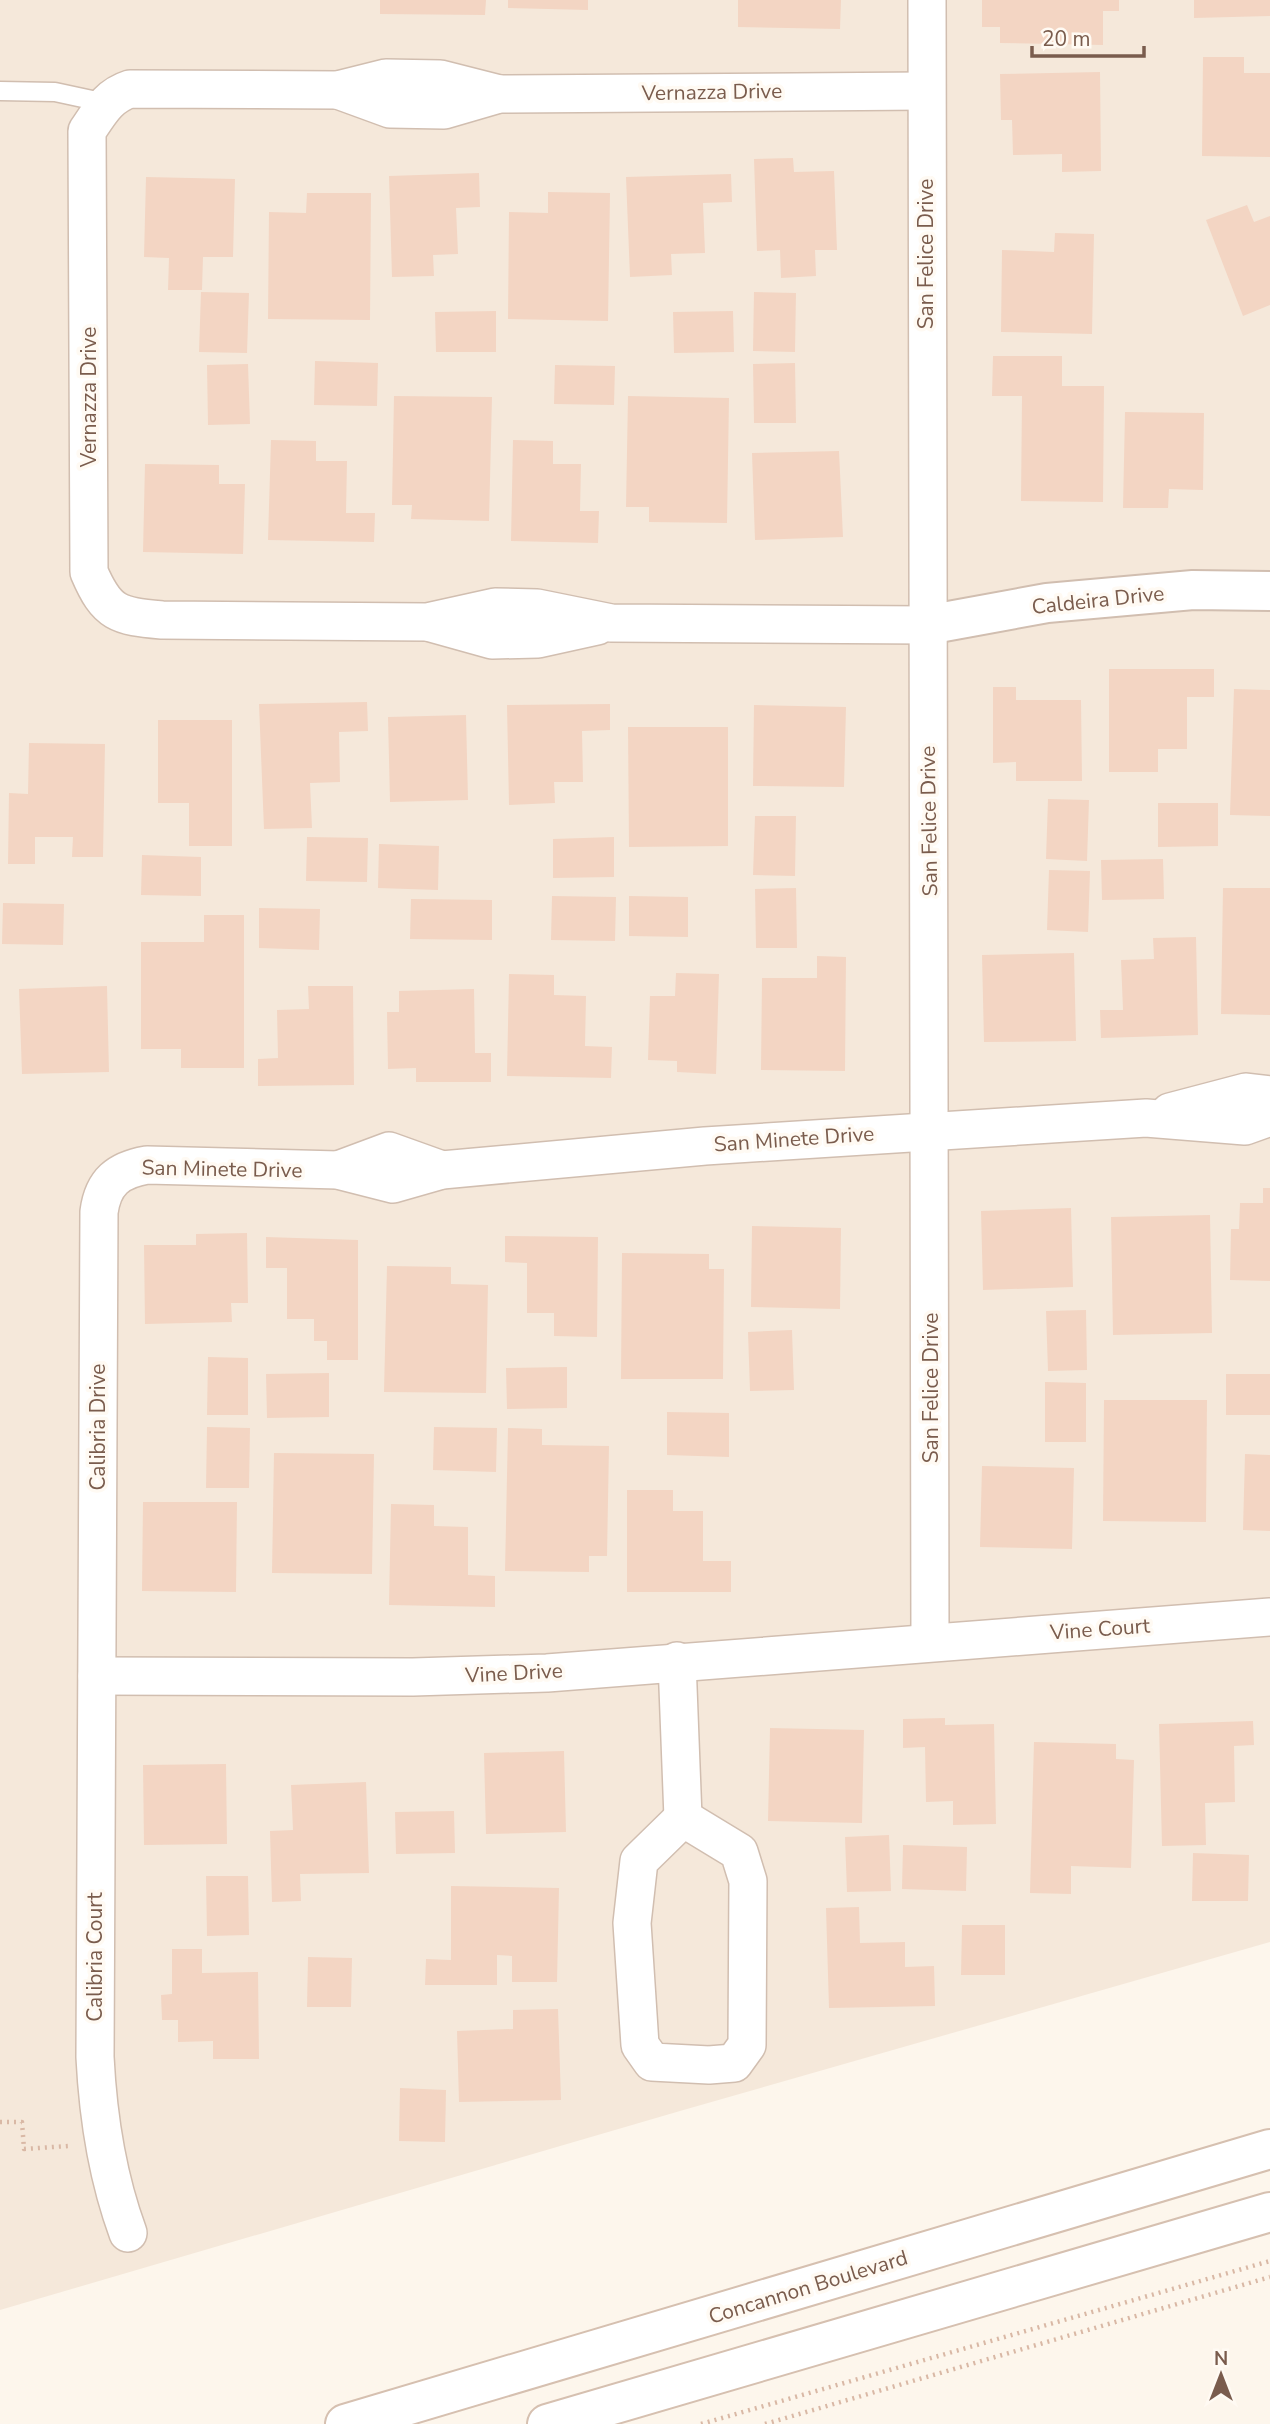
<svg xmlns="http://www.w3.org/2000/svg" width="1270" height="2424" viewBox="0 0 1270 2424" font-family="'Nunito Sans',sans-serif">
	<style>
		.residential { fill: #f5e8da }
		.building { fill: #f3d5c3 }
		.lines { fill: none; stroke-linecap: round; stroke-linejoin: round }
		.service-casing { stroke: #d1beb0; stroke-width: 21 }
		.minor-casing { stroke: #d1beb0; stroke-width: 40 }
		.tertiary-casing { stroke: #d1beb0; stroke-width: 42 }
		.secondary-casing { stroke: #d6c0b0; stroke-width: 42 }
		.path { stroke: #d9b8a5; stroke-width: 4.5; stroke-dasharray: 2 5; stroke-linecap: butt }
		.service { stroke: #fff; stroke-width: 18 }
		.minor { stroke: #fff; stroke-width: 37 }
		.tertiary { stroke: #fff; stroke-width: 38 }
		.secondary { stroke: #fff; stroke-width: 38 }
		.labels { text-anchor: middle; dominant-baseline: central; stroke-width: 7; stroke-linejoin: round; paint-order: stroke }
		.street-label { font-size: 21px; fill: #7a5c4d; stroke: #fffaf3 }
	</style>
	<rect width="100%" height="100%" fill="#fdf6ec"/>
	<path class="residential" d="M0 0H1270V1942L680 2111 0 2310Z"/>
	<g class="building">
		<path d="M380 0H486L485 15 380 14Z"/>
		<path d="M508 0H588V10L508 8Z"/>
		<path d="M738 0H841L840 29 738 27Z"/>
		<path d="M982 0H1119V11H1103V45L1000 43V27H982Z"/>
		<path d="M1194 0H1270V16L1194 18Z"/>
		<path d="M1203 57H1244V73H1270V157L1202 156Z"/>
		<path d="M1100 72 1101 171 1062 172V154L1013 155 1012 120H1001L1000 74Z"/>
		<path d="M793 158 794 172 834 171 837 250H815L816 276 781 278 780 250 757 251 754 159Z"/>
		<path d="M479 173 480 207 456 208 458 254 433 255 434 276 392 277 389 176Z"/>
		<path d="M731 174 732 202 703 203 705 253 671 254 672 275 630 277 626 177Z"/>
		<path d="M146 177 235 179 233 257H203L202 290H168L169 258 144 257Z"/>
		<path d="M548 192 610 193 608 321 508 319 509 212 548 213Z"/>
		<path d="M307 193H371L370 320 268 319 269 212 306 213Z"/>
		<path d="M1247 205 1254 222 1270 216V305L1243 316 1206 220Z"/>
		<path d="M1055 233 1094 234 1092 334 1001 332 1002 250 1054 252Z"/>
		<path d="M201 292 249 293 247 353 199 352Z"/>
		<path d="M754 292 796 293 795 352 753 351Z"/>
		<path d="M496 311V352H436L435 312Z"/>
		<path d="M733 311 734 352 674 353 673 312Z"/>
		<path d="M993 356H1062V386H1104L1103 502 1021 501 1022 396H992Z"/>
		<path d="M315 361 378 363 377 406 314 405Z"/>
		<path d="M795 363 796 423H754L753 364Z"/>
		<path d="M248 364 250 424 208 425 207 365Z"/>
		<path d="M555 365 615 366 614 405 554 404Z"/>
		<path d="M394 396 492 397 489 521 411 519 412 505H392Z"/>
		<path d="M628 396 729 398 727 523 649 522V507H626Z"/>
		<path d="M1125 412 1204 413 1203 490 1169 489 1168 508H1123Z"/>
		<path d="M271 440 316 441V461H347L346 513H375L374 542 268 540Z"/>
		<path d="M513 440 553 441V464H581L580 511H599L598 543 511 541Z"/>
		<path d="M839 451 843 537 755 540 752 453Z"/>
		<path d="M145 464 219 465V484H245L243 554 143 552Z"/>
		<path d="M1109 669H1214V697H1187V749H1158V772H1109Z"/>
		<path d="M993 687H1016V700H1081L1082 781H1016V762L993 763Z"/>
		<path d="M1234 689 1270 690V816L1230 815Z"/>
		<path d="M367 702 368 731 339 732 340 782 310 783 312 828 264 829 259 704Z"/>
		<path d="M610 704V730L582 731 583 782H554L555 803 509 805 507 705Z"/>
		<path d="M754 705 846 707 844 787 753 786Z"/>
		<path d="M466 715 468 800 390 802 388 717Z"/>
		<path d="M158 720H232V846H189V803H158Z"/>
		<path d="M628 727H728V846L629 847Z"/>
		<path d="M29 743 105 744 103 857H72L73 837H35V864H8L9 793 28 794Z"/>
		<path d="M1048 799 1089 800 1087 861 1046 859Z"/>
		<path d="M1158 803H1218V846L1158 847Z"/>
		<path d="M755 816H796L795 876 753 875Z"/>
		<path d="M307 837 368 838 367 882 306 881Z"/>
		<path d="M614 837V877L553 878V839Z"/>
		<path d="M379 844 439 846 438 890 378 888Z"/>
		<path d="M142 855 201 857V896L141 895Z"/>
		<path d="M1163 859 1164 899 1102 900 1101 860Z"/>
		<path d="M1049 870 1090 871 1088 932 1047 930Z"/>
		<path d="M796 888 797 948H756L755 889Z"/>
		<path d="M1223 888H1270V1015L1221 1014Z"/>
		<path d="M552 896 616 897 615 941 551 940Z"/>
		<path d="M629 896 688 897V937L629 936Z"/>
		<path d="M411 899 492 900V940L410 939Z"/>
		<path d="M3 903 64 904 63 945 2 944Z"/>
		<path d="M259 908 320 909 319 950 259 948Z"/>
		<path d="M204 915H244V1068H181V1049H141V942H204Z"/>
		<path d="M1196 937 1198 1035 1101 1038 1100 1010H1123L1121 960 1154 959 1153 938Z"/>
		<path d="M1074 953 1076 1041 984 1042 982 955Z"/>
		<path d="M817 956 846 957 845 1071 761 1070 762 978H817Z"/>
		<path d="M676 973 719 974 716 1074 677 1072V1061L648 1060 650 996H675Z"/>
		<path d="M509 974 554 975V995L586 996 585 1046 612 1047 611 1078 507 1076Z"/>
		<path d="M107 986 109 1072 22 1074 19 989Z"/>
		<path d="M308 986H353L354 1085 258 1086V1059L278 1058 277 1010 309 1009Z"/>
		<path d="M474 989 475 1053H491V1082H416V1068L388 1069 387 1012H399V991Z"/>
		<path d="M1263 1188H1270V1281L1230 1280 1231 1229H1239L1240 1203H1263Z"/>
		<path d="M1071 1208 1073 1287 983 1290 981 1211Z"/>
		<path d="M1210 1215 1212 1333 1113 1335 1111 1217Z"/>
		<path d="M752 1226 841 1228 840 1309 751 1307Z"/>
		<path d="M247 1233 248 1303H231L232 1322 145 1324 144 1245H196V1234Z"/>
		<path d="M505 1236 598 1237 597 1337 554 1336V1313H527V1263L505 1262Z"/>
		<path d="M266 1237 358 1240V1360H327V1341H314V1319H287V1268H266Z"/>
		<path d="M622 1253 709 1254V1269H724L723 1379H621Z"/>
		<path d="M387 1266 451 1267V1284L488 1285 486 1393 384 1392Z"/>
		<path d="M1086 1310 1087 1370 1048 1371 1046 1311Z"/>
		<path d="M792 1330 794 1390 750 1391 748 1332Z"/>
		<path d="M208 1357 248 1358V1415H207Z"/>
		<path d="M567 1367V1408L507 1409 506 1368Z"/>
		<path d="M329 1373V1417L267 1418 266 1374Z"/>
		<rect x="1226" y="1374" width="44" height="41"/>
		<path d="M1045 1382 1086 1383V1442H1045Z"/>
		<path d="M1104 1400H1207L1206 1522 1103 1521Z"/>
		<path d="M667 1412 729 1413V1457L667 1455Z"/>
		<path d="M207 1427 250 1428 249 1488H206Z"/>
		<path d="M434 1427 497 1428 496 1472 433 1470Z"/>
		<path d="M508 1428 542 1429V1445L609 1446 607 1556H589V1572L505 1571Z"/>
		<path d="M274 1453 374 1454 372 1574 272 1573Z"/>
		<path d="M1245 1454 1270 1455V1531L1243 1530Z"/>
		<path d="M982 1466 1074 1468 1072 1549 980 1547Z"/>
		<path d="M627 1490H673V1511H703V1561H731V1592H627Z"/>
		<path d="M143 1502H237L236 1592 142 1591Z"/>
		<path d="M391 1504 434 1505V1526L468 1527V1575L495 1576V1607L389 1605Z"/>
		<path d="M945 1718V1725L994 1724 996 1824 953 1825V1801L926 1802 925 1747 903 1748V1719Z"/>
		<path d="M1253 1721 1254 1745 1234 1746 1235 1802 1205 1803 1206 1845 1162 1846 1159 1724Z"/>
		<path d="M770 1728 864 1730 862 1823 768 1821Z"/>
		<path d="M1034 1742 1116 1744V1759L1134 1760 1131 1868 1071 1866V1894L1030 1893Z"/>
		<path d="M564 1751 566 1832 486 1834 484 1753Z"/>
		<path d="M226 1764 227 1844 144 1845 143 1765Z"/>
		<path d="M366 1782 369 1873 300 1874 301 1901 272 1902 270 1831 293 1830 291 1785Z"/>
		<path d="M454 1811 455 1853 396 1854 395 1812Z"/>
		<path d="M889 1835 891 1891 847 1892 845 1837Z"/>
		<path d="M903 1845 967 1847 966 1891 902 1889Z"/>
		<path d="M1193 1853 1249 1855 1248 1901H1192Z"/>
		<path d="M206 1876H248L249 1935 207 1936Z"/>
		<path d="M451 1886 559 1888 557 1982H512V1956L497 1955V1985H425L426 1959 451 1960Z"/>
		<path d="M859 1907 860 1943 905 1942V1967L934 1966 935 2006 829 2008 826 1908Z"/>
		<path d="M962 1925H1005V1975H961Z"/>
		<path d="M172 1949H202V1973L258 1972 259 2059H213V2041L178 2042V2020H162L161 1995 172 1994Z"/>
		<path d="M308 1957 352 1958 351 2007H307Z"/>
		<path d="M558 2009 561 2100 459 2102 457 2031 513 2029V2010Z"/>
		<path d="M400 2088 446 2090 445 2142 399 2141Z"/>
	</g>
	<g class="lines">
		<g class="service-casing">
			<path id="service" d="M0 91 55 92 106 103"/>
		</g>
		<g class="minor-casing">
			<g id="minor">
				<path d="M927 0 930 1641"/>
				<path d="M338 90 390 109 444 110 499 94 926 91"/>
				<path d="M499 94 440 79 386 78 338 90 130 89C108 96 100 112 87 131L89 572C107 614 118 616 162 620L427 622 495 607 537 608 611 623 927 625"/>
				<path d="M431 623 492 640 538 639 597 626"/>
				<path d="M1170 1112 1246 1092 1270 1095"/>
				<path d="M338 1170 389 1151 442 1170"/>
				<path d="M677 1661 683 1818"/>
				<path d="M97 1676 413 1677 547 1673 1270 1617"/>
				<path d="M683 1818 739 1852 748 1881 747 2045 734 2063 709 2065 652 2062 640 2045 632 1923 639 1861Z"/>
				<path d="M128 2233C107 2176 98 2117 95 2057L99 1212C103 1182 118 1170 147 1165L338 1170 393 1184 442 1170 705 1146 1146 1118 1245 1126 1270 1117"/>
			</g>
		</g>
		<g class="tertiary-casing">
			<path id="tertiary" d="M927 625 1047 603 1193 590 1270 591"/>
		</g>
		<g class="secondary-casing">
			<g id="secondary">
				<path d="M345 2424 1270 2149"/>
				<path d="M547 2424 1270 2212"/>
			</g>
		</g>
		<g class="path">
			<path d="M0 2122H22L24 2149 68 2146"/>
			<path d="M701 2424 1270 2261"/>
			<path d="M765 2424 1270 2277"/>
		</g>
		<use href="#service" class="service"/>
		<use href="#minor" class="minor"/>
		<use href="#tertiary" class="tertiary"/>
		<use href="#secondary" class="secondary"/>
	</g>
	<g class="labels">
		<g class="street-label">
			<text transform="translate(712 92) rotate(-1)">Vernazza Drive</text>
			<text transform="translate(926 254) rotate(-90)">San Felice Drive</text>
			<text transform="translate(89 397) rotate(-90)">Vernazza Drive</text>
			<text transform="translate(1098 600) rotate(-6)">Caldeira Drive</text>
			<text transform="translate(929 821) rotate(-91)">San Felice Drive</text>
			<text transform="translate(794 1139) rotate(-4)">San Minete Drive</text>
			<text transform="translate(222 1169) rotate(1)">San Minete Drive</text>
			<text transform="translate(931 1388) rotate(-90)">San Felice Drive</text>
			<text transform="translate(98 1427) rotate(-90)">Calibria Drive</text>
			<text transform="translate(1100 1629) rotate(-4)">Vine Court</text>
			<text transform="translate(514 1673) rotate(-3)">Vine Drive</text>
			<text transform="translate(95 1957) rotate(-90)">Calibria Court</text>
			<text transform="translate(808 2287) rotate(-17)">Concannon Boulevard</text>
		</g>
	</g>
	<g transform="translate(1221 2375)" stroke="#fffaf3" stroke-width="5" paint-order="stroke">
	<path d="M0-5L12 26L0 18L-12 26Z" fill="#7a5c4d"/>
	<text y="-10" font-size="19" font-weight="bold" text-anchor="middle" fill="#7a5c4d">N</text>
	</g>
	<path d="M1032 46v10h112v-10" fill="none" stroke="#7a5c4d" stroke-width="3.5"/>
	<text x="1042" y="46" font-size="21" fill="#7a5c4d" stroke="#fffaf3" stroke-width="5" paint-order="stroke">20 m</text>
</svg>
